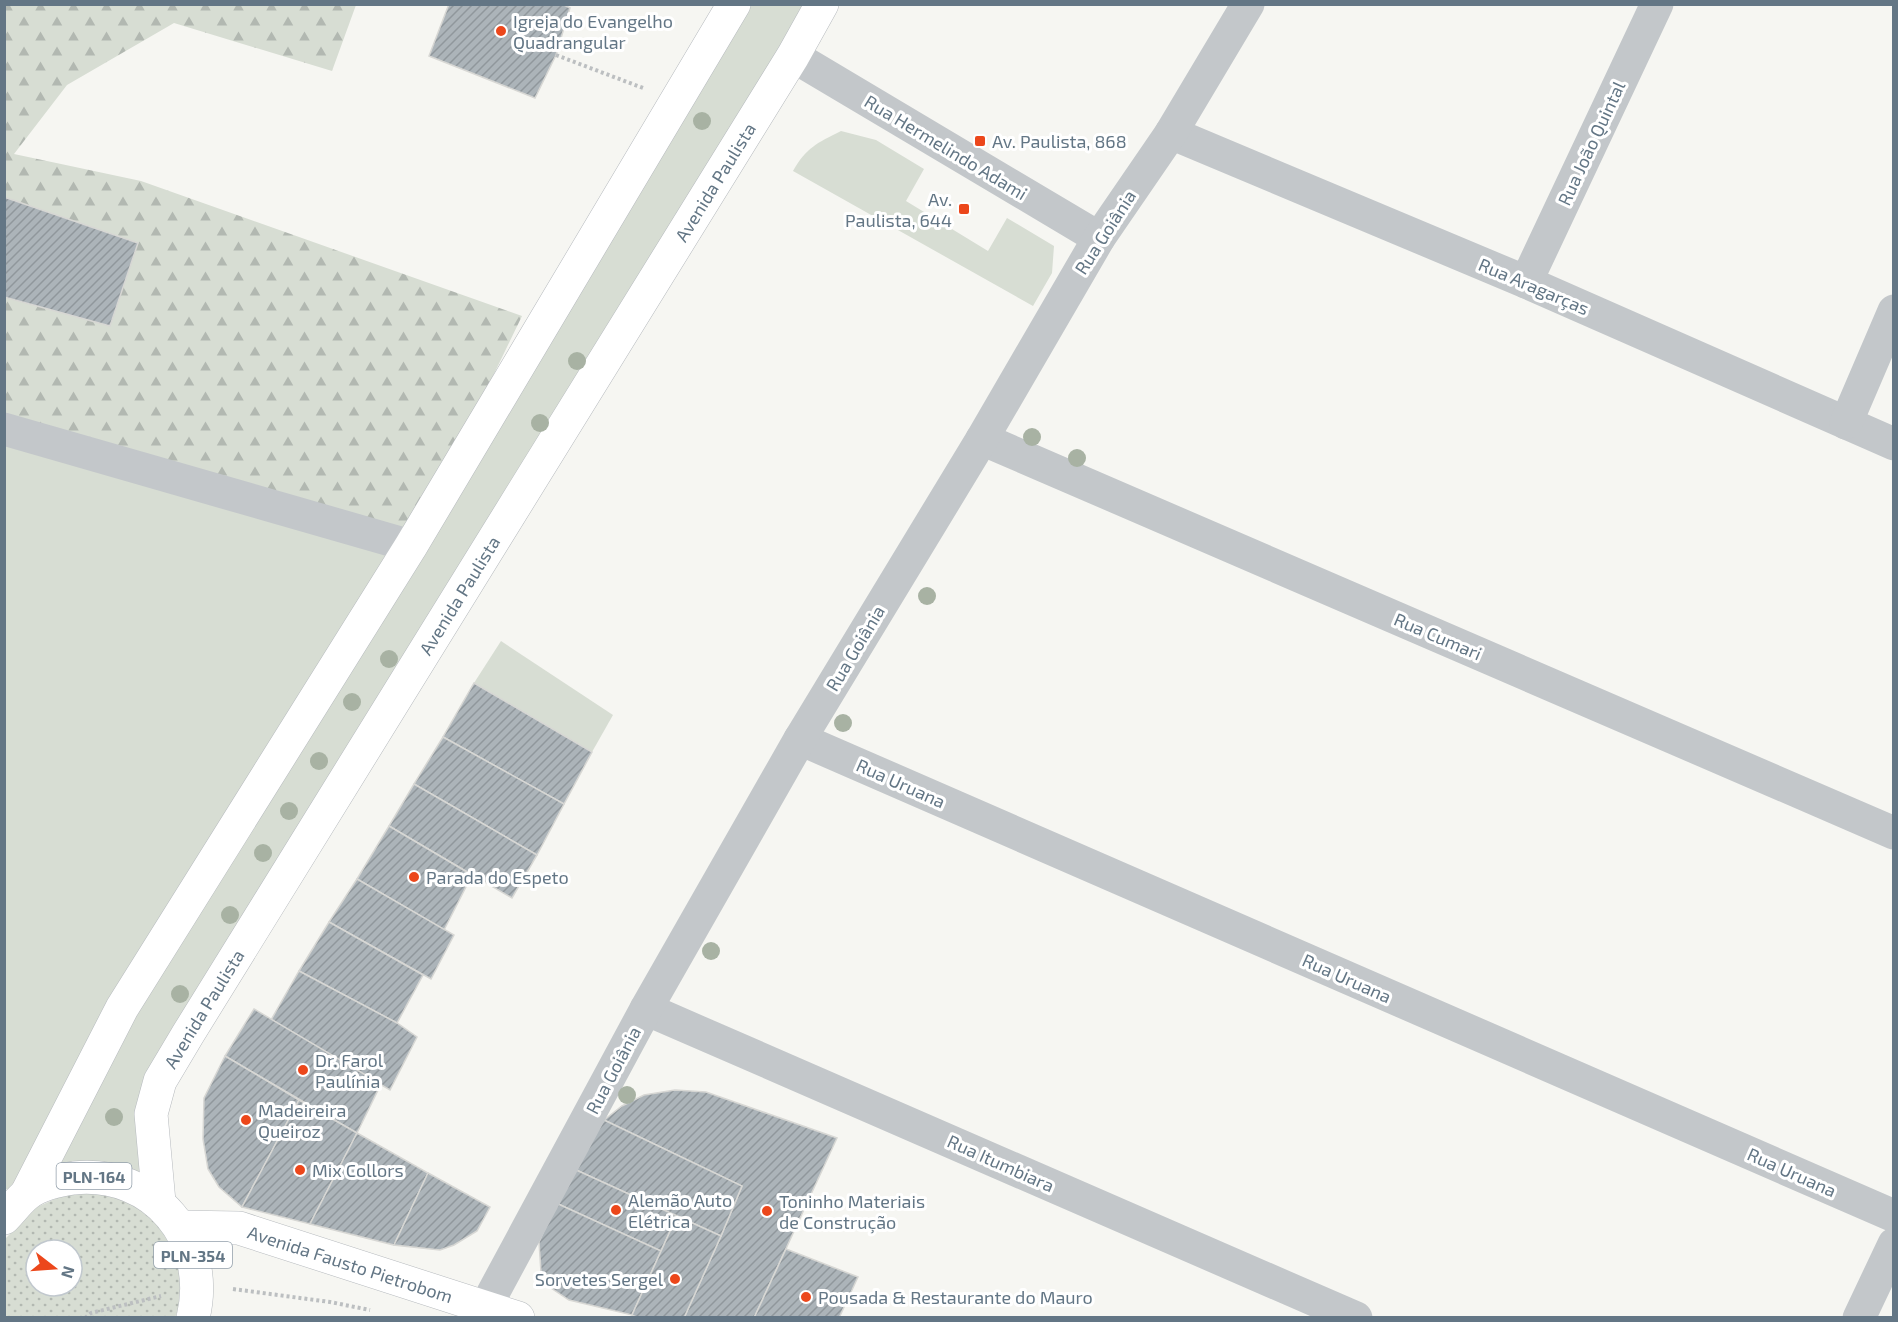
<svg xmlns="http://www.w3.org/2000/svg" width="1898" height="1322" viewBox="0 0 1898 1322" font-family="'Exo 2',sans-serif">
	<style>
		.green { fill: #d7ddd3 }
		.forest { fill: url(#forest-firs) }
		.park { fill: url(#park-dots); fill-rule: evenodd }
		.building { fill: url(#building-hatch); stroke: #d7d7d4; stroke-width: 1.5 }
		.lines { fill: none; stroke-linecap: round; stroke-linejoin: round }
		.major-casing { stroke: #b6babe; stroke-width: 34 }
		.path { stroke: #bcbfc1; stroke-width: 4; stroke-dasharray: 3 3; stroke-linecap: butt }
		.minor { stroke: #c3c7ca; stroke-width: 33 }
		.major { stroke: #fff; stroke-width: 33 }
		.tree { fill: #a8b2a3 }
		.poi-dot { fill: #ec471b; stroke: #fff; stroke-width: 2 }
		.labels { text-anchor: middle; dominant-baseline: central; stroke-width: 6; stroke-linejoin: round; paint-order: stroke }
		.shield { fill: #fff; stroke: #929faa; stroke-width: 1.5 }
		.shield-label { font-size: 16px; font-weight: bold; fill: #637685 }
		.poi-label { font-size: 18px; fill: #637685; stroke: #fff; text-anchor: start }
		.street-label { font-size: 18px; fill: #637685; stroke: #fff }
	</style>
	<defs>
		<pattern id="forest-firs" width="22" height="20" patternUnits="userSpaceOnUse" patternTransform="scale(1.5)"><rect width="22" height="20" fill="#d7ddd3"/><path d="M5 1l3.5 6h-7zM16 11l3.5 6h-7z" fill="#b2b8b1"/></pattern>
		<pattern id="park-dots" width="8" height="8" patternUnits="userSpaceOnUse" patternTransform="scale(1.5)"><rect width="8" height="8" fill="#d7ddd3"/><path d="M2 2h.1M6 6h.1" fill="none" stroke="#b2b8b1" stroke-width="1.8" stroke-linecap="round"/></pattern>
		<pattern id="building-hatch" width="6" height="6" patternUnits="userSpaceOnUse" patternTransform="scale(1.5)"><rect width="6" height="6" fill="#acb4b9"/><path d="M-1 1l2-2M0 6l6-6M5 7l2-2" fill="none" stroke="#90979c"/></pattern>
	</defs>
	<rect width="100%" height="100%" fill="#f6f6f2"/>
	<g class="green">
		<path d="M734 5H822L161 1081 159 1202 27 1193 5 1189 4 432 411 546Z"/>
		<path d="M841 131 876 140 924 169 906 201 988 251 1007 218 1054 246 1052 273 1033 306 793 171C806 148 817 143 841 131Z"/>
		<path d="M501 641 613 715 592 752 474 683Z"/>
	</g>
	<path class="forest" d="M4 5H356L332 71 174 23 67 85 14 154 141 181 522 316 411 546 5 429Z"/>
	<path class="park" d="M94 1193C103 1195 112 1196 121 1199 165 1214 194 1274 175 1318L5 1317 4 1240 37 1207 64 1195ZM36 1250H72V1286H36Z"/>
	<g class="building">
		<path d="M449 4H562L570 8 556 55 535 98 429 56Z"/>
		<path d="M4 197 138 243 110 326 4 297Z"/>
		<path d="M474 683 592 752 564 804 443 737Z"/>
		<path d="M443 737 564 804 537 855 414 784Z"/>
		<path d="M414 784 537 855 512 898 389 826Z"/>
		<path d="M389 826 472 875 444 930 357 879Z"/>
		<path d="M357 879 454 935 431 979 329 922Z"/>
		<path d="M329 922 423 975 397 1023 299 971Z"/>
		<path d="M299 971 397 1023 417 1037 390 1090 271 1020Z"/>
		<path d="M254 1009 381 1084 357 1133 225 1056Z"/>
		<path d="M225 1056 299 1100 242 1207 219 1187 208 1169 203 1139 204 1098Z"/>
		<path d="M675 1090 706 1092 837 1138 754 1318H684L721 1236 742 1186 604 1120 622 1106 644 1095Z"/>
		<path d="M299 1100 357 1133 310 1224 242 1207Z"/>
		<path d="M604 1120 742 1186 721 1236 574 1169Z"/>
		<path d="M357 1133 428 1173 394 1245 310 1224Z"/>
		<path d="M574 1169 677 1216 661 1251 556 1203Z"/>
		<path d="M428 1173 490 1207 477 1231 454 1245 440 1250 394 1245Z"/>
		<path d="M556 1203 661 1251 632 1315 569 1300 551 1288 541 1272 539 1242Z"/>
		<path d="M677 1216 721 1236 684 1318H638L632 1315Z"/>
		<path d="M786 1249 858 1277 839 1318H754Z"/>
	</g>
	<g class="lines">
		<g class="major-casing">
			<g id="major">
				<path d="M27 1193 122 1008 411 546 734 4"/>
				<path id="s1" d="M159 1202 151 1114 160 1081 188 1034 793 56 822 4"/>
				<path d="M4 1218C12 1210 19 1200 27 1194 39 1185 59 1180 74 1178 154 1170 212 1240 193 1318"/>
				<path id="s2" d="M180 1227 239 1228 518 1318"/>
			</g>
		</g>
		<g class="path">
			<path d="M556 55 643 88"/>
			<path d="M233 1289 330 1302 370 1310"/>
			<path d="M85 1318 91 1313 161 1296"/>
		</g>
		<g class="minor">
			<path d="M793 56 1099 238"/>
			<path d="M1171 133 1526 282 1894 444"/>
			<path d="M1526 282 1657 4"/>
			<path d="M1846 423 1894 311"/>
			<path d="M4 429 411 546"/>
			<path d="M982 439 1894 833"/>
			<path d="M800 739 1894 1216"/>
			<path d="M646 1009 1356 1318"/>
			<path d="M486 1306 646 1009 800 739 982 439 1099 238 1171 133 1248 4"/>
			<path d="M1859 1318 1894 1244"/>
		</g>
		<use href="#major" class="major"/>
	</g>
	<g class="tree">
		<circle cx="702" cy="121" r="9"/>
		<circle cx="577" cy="361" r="9"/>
		<circle cx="540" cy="423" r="9"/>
		<circle cx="1032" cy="437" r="9"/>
		<circle cx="1077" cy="458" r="9"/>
		<circle cx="927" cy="596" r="9"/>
		<circle cx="389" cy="659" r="9"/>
		<circle cx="352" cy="702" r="9"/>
		<circle cx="843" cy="723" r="9"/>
		<circle cx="319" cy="761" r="9"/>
		<circle cx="289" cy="811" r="9"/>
		<circle cx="263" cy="853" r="9"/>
		<circle cx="230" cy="915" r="9"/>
		<circle cx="711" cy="951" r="9"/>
		<circle cx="180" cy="994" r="9"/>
		<circle cx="627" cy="1095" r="9"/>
		<circle cx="114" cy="1117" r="9"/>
	</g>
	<g class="poi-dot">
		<circle cx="501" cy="31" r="6"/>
		<rect x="974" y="135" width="12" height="12" rx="3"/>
		<rect x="958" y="203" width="12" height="12" rx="3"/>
		<circle cx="414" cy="877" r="6"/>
		<circle cx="303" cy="1070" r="6"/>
		<circle cx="246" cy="1120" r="6"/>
		<circle cx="300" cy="1170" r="6"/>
		<circle cx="616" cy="1210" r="6"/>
		<circle cx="767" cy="1211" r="6"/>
		<circle cx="675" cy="1279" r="6"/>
		<circle cx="806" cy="1297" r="6"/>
	</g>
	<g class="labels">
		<g class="shield">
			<rect x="56.5" y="1163" width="75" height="26" rx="4.5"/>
			<rect x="154" y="1242" width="78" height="26" rx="4.5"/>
		</g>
		<g class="shield-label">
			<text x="94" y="1176">PLN-164</text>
			<text x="193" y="1255">PLN-354</text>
		</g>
		<g class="poi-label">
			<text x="513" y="21">Igreja do Evangelho<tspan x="513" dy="21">Quadrangular</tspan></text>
			<text x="992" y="141">Av. Paulista, 868</text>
			<text x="952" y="199" text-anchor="end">Av.<tspan x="952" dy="21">Paulista, 644</tspan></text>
			<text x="426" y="877">Parada do Espeto</text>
			<text x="315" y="1060">Dr. Farol<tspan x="315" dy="21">Paulínia</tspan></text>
			<text x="258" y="1110">Madeireira<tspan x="258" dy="21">Queiroz</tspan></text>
			<text x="312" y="1170">Mix Collors</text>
			<text x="628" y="1200">Alemão Auto<tspan x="628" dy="21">Elétrica</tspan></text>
			<text x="779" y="1201">Toninho Materiais<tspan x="779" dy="21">de Construção</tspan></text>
			<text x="663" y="1279" text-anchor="end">Sorvetes Sergel</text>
			<text x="818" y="1297">Pousada &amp; Restaurante do Mauro</text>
		</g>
		<g class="street-label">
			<text transform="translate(1591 143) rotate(-65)">Rua João Quintal</text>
			<text transform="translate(946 147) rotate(31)">Rua Hermelindo Adami</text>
			<text stroke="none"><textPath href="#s1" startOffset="1179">Avenida Paulista</textPath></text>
			<text transform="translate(1105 232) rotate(-57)">Rua Goiânia</text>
			<text transform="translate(1534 286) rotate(23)">Rua Aragarças</text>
			<text stroke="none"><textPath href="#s1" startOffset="693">Avenida Paulista</textPath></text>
			<text transform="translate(1438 636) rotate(23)">Rua Cumari</text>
			<text transform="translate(855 648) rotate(-59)">Rua Goiânia</text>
			<text transform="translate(901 783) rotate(24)">Rua Uruana</text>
			<text transform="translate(1347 978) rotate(24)">Rua Uruana</text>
			<text stroke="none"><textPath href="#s1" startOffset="207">Avenida Paulista</textPath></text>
			<text transform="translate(613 1070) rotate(-62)">Rua Goiânia</text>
			<text transform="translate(1001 1163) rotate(24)">Rua Itumbiara</text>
			<text transform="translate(1792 1172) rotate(24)">Rua Uruana</text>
			<text stroke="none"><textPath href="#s2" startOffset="176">Avenida Fausto Pietrobom</textPath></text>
		</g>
	</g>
	<rect width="1898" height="1322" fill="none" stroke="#637685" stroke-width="12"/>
	<g transform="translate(54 1268) rotate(107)"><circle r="28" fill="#ffffff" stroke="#c1c8ce" stroke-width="1.5"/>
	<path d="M0-4.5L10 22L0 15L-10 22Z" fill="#ec471b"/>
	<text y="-9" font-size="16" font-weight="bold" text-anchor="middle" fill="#637685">N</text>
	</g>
</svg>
